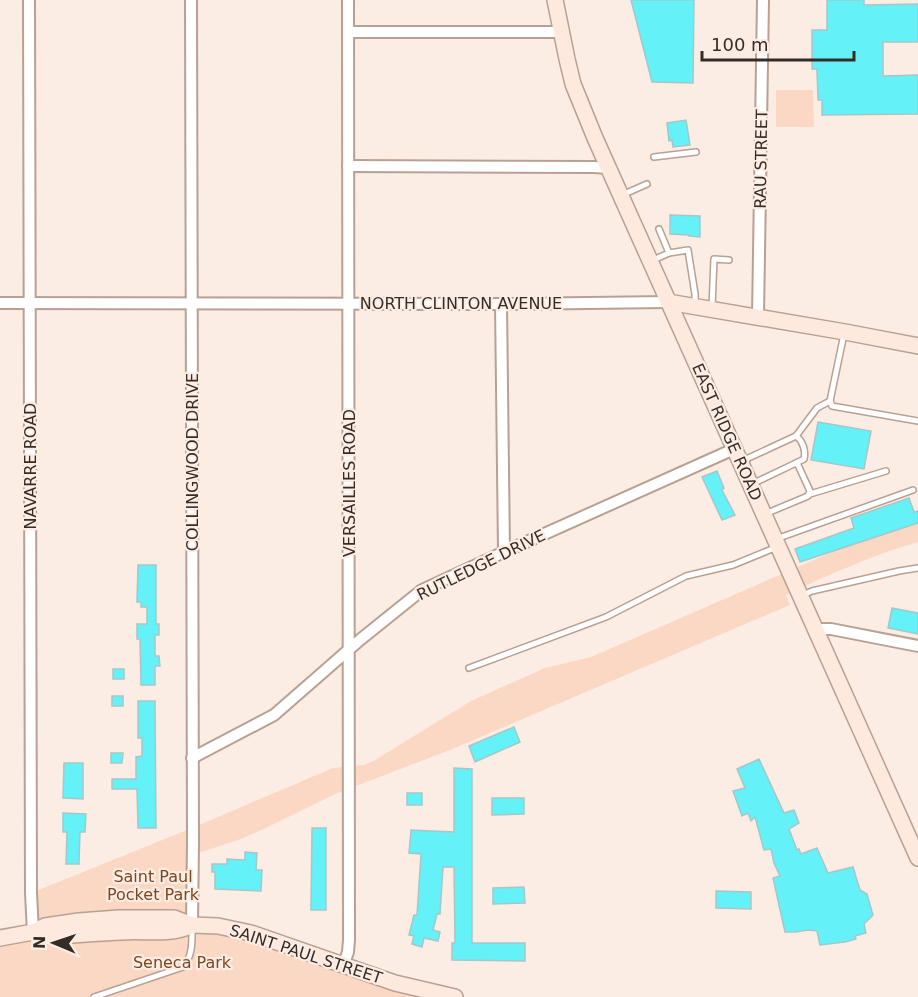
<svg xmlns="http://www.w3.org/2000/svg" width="918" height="997" viewBox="0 0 918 997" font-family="'DejaVu Sans',sans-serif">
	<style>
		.green { fill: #fbd8c3 }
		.building { fill: #64f1f8; stroke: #a7c6c8; stroke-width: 1.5 }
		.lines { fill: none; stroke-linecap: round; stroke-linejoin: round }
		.lane-casing { stroke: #b8a193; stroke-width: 8 }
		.street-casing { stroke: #b8a193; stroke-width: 14 }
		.secondary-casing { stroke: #b8a193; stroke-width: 18 }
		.lane { stroke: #fff; stroke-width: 5 }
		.street { stroke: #fff; stroke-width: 10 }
		.secondary { stroke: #fde9dd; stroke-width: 15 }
		.labels { text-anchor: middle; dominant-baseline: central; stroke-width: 4.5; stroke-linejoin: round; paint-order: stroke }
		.street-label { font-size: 16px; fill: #362c27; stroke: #fcede4 }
		.park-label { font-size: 16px; fill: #7d4621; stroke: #fcede4 }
	</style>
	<rect width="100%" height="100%" fill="#fcede4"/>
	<g class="green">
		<path d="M776 90H813L814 127H776Z"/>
		<path d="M918 523V542C872 555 829 575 786 595L790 605 450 750 335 794 264 829 238 840 192 855V925H206L455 997H0V938L33 932 31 893 192 828 333 768 364 765 375 760 471 701 545 668 591 657 837 550Z"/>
	</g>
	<g class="building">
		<path d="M631 0H694L693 83 652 82Z"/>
		<path d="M827 0H864V5L918 4V42H883V76L918 75V114L822 115V100H818L817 69H812V30H827Z"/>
		<path d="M686 120 690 145 673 147 672 140 669 141 667 123Z"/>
		<path d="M670 215 700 216V237L689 236V235L670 234Z"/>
		<path d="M818 422 871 431 864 469 811 460Z"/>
		<path d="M717 471 724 488 722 490 735 515 722 520 702 477Z"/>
		<path d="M909 498 914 512 918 511V523L800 562 795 549 854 528 851 518Z"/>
		<path d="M138 565H156V624H159V635H155V656H159L160 666H155V685H141L140 639H137V624H147V607H141V602H137Z"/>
		<path d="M892 608 918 613V634L888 628Z"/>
		<rect x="113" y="669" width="11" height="10"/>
		<rect x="112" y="696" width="11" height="10"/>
		<path d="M138 701H155L156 828H138L137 789H112V779H136V757L142 756V738H138Z"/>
		<path d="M514 727 520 742 475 762 469 746Z"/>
		<path d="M111 753H123L122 763H111Z"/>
		<path d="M759 759 784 813 794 810 799 823 789 829 797 850 799 849 801 854 817 848 828 873 853 867 860 890 867 894 873 915 864 924 866 933 855 936 856 939 845 942 820 945 817 931 808 930 796 932H785L773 878 780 876 774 863 771 849 764 850 755 817 751 821 748 813 742 816 733 791 745 788 737 769Z"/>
		<path d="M64 763H83V799L63 798Z"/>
		<path d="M454 768 472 769V943H525V961L452 960V943H455L454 867H443L440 914H437L433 930 440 932 438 941 424 938 422 947 412 944 414 936 409 935 414 915H417L421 854 409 853 411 830 454 832Z"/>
		<rect x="407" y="793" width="15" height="12"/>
		<path d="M492 798H524V814L492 815Z"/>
		<path d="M63 813 86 814 85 832H80L79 864H66L67 832H63Z"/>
		<path d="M312 828H326V910H311Z"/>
		<path d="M245 852 257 853 256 870H262L261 891 215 889V872H212V864H227V859L245 860Z"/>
		<path d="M524 887 525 903 493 904V888Z"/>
		<path d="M716 891 751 892V909L716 908Z"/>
	</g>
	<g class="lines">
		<g class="lane-casing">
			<g id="lane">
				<path d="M654 157 696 152"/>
				<path d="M622 195 647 184"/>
				<path d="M659 229 669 253"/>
				<path d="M651 261 669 253 688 250 695 294V304"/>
				<path d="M712 307 714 259 729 260"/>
				<path d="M844 334 830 401 832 406 918 421"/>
				<path d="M796 436 817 408 830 401"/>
				<path d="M742 461 796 436C803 441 806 451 804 459L796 463"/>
				<path d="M752 484 796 463 798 465 810 491 808 496 765 514"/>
				<path d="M810 494 886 471"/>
				<path d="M776 539 913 490"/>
				<path d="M803 595 812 591 899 571 918 568"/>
				<path d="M469 668 606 617 686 576 733 565 777 547"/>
				<path d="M94 997 183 967C193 956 192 941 192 927"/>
			</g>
		</g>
		<g class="street-casing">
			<g id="street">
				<path d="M29 0 31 893 33 932"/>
				<path d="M191 0 193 842 192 925"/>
				<path d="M348 32H561"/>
				<path d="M348 166 594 167 608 168"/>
				<path d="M0 303 501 304 668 302"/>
				<path d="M501 304 504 552"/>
				<path d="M758 317 763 0"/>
				<path d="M816 631 822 629H831L918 646"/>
				<path d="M192 758 274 715 361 639 422 590 504 552 734 449"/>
				<path d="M343 966 348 952 349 940 348 0"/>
			</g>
		</g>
		<g class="secondary-casing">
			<g id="secondary">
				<path d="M555 0 567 59 573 84 595 138 918 858"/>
				<path d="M668 302 845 332 918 346"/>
				<path d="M33 932 40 935 51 936C75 935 98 933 122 932 144 930 171 936 192 925"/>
				<path d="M0 938 33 932 45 926 79 921 119 918H174L192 925 218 926 251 933 395 983 455 997"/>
			</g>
		</g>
		<use href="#lane" class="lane"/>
		<use href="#street" class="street"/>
		<use href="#secondary" class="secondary"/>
	</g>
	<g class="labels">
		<g class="street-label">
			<text transform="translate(761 159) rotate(-89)">RAU STREET</text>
			<text x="461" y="303">NORTH CLINTON AVENUE</text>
			<text transform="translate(727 432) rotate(66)">EAST RIDGE ROAD</text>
			<text transform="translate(192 462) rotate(-90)">COLLINGWOOD DRIVE</text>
			<text transform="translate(30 466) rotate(-90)">NAVARRE ROAD</text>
			<text transform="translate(349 483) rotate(-90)">VERSAILLES ROAD</text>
			<text transform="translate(481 565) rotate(-26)">RUTLEDGE DRIVE</text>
			<text transform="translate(306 954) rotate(18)">SAINT PAUL STREET</text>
		</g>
		<g class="park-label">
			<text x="153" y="876">Saint Paul<tspan x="153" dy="18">Pocket Park</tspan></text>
			<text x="182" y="962">Seneca Park</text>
		</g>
	</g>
	<g transform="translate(54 943) rotate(272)" stroke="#fcede4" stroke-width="4.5" paint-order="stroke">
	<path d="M0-4.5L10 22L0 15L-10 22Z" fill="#362c27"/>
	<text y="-9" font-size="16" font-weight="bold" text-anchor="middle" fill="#362c27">N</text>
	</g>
	<path d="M702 51v9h152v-9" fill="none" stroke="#362c27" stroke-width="3"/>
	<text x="711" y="51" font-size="18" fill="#362c27" stroke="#fcede4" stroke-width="4.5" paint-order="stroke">100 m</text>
</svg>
